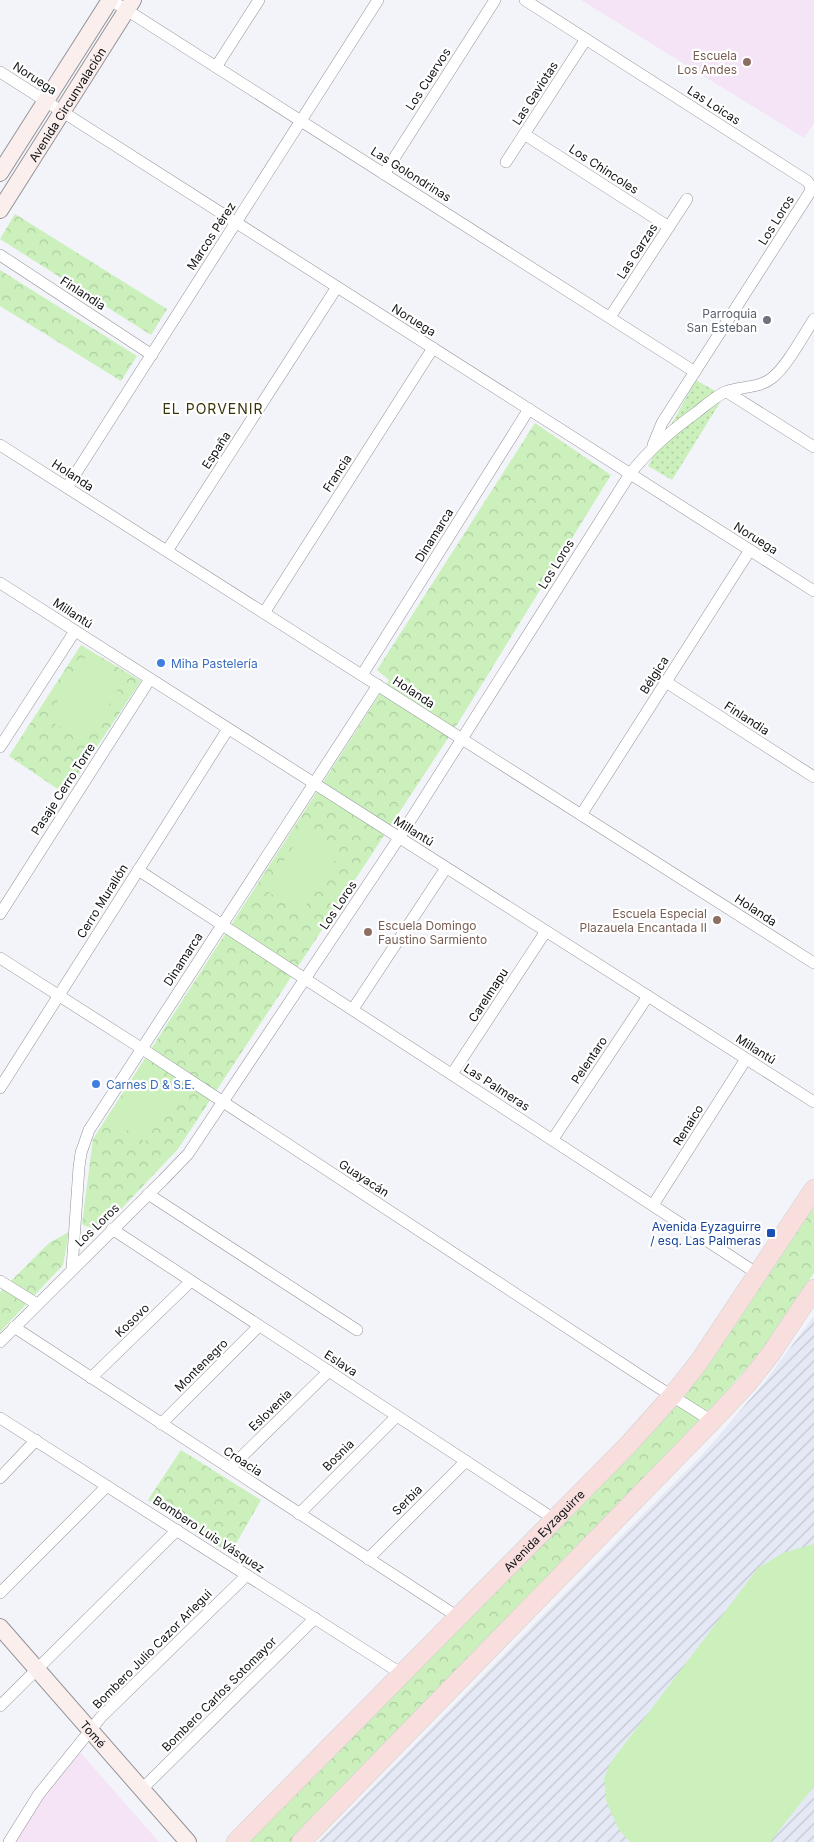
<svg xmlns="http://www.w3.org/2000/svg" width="814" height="1842" viewBox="0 0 814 1842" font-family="Inter,sans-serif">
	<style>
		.industrial { fill: url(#industrial-furrows) }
		.education { fill: #f4e4f6 }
		.grass { fill: url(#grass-dots) }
		.park { fill: url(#park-crowns) }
		.garden { fill: #cbf0bc }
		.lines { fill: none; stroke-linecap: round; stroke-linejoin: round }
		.street-casing { stroke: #929398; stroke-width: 12 }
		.secondary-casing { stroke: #929398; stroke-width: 18 }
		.primary-casing { stroke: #cfcfd0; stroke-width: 20 }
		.street { stroke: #fff; stroke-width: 11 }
		.secondary { stroke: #fbefee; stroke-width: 16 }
		.primary { stroke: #f8dfde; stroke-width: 19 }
		.education-dot { fill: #8d6e63; stroke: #fff; stroke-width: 2 }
		.worship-dot { fill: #6b7280; stroke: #fff; stroke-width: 2 }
		.shop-dot { fill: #3f7fe0; stroke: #fff; stroke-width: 2 }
		.transit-dot { fill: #1a4fb4; stroke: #fff; stroke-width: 2 }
		.labels { text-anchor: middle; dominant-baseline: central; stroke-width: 4.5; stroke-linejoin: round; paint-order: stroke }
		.education-label { font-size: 12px; fill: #785e54; stroke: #fff; text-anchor: end }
		.street-label { font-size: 12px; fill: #101112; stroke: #fff }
		.worship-label { font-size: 12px; fill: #5b616d; stroke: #fff; text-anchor: end }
		.shop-label { font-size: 12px; fill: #366cbe; stroke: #fff; text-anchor: start }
		.transit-label { font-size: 12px; fill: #164399; stroke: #fff; text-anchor: end }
		.neighbourhood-label { font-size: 14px; letter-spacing: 1px; fill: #3c360b; stroke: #fff }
	</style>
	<defs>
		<pattern id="industrial-furrows" width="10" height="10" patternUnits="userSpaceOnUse" patternTransform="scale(1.25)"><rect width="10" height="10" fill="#e5e9f5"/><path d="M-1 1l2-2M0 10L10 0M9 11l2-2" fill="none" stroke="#c3c7d1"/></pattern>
		<pattern id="grass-dots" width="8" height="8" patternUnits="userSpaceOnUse" patternTransform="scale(1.25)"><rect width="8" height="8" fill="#cbf0bc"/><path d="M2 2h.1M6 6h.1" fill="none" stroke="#adcda1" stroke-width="1.8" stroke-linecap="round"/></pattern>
		<pattern id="park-crowns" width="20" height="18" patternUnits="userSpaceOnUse" patternTransform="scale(1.25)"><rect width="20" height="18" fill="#cbf0bc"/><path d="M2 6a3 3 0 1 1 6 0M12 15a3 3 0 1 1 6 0" fill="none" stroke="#adcda1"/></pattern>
	</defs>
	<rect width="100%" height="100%" fill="#f2f4f9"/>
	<path class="industrial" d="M814 1316V1842H318L703 1454 763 1384Z"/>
	<g class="education">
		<path d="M581 0H814V123L804 138Z"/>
		<path d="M79 1751 159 1842H14L45 1792Z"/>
	</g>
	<path class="grass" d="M696 380 724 396 672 480 648 466Z"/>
	<g class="park">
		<path d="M15 214 167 309 151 335 0 239Z"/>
		<path d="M0 270 137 356 121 381 0 306Z"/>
		<path d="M535 423 611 475 458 723 178 1149 107 1224 96 1231 82 1224 93 1139 389 680 377 670Z"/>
		<path d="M81 645 141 681 65 794 9 756Z"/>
		<path d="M814 1195V1273L762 1350 720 1399 292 1842H244L659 1421Z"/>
		<path d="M69 1232 63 1265 0 1332V1292L49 1243Z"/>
		<path d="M181 1450 261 1500 230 1554 148 1500Z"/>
	</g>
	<g class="garden">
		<path d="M87 654 125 678 86 743 47 719Z"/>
		<path d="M304 830 340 853 301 913 265 890Z"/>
		<path d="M145 1064 181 1087 145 1142 109 1117Z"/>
		<path d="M814 1544V1786L770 1842H630L619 1830 606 1801 604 1778 611 1762 758 1568 783 1553Z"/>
	</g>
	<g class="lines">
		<g class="street-casing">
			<g id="street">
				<path d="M111 0 695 372"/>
				<path d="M525 0 807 181 811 186 810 192 662 423 653 445"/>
				<path d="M216 67 259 0"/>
				<path d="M0 72 814 591"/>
				<path d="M524 134 669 227"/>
				<path d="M506 162 586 39"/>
				<path d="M384 174 495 0"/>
				<path d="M0 255 152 355"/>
				<path d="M610 317 687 199"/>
				<path d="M727 392 814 447"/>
				<path d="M0 445 814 963"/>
				<path d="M67 487 378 0"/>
				<path d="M167 551 337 287"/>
				<path d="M0 583 814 1102"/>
				<path d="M264 613 433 348"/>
				<path d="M362 675 529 409"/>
				<path d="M666 682 814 777"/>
				<path d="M0 747 75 631"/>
				<path d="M581 815 750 550"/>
				<path d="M138 870 758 1274"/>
				<path d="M0 914 150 679"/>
				<path d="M0 958 141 1048 653 1384 712 1421"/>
				<path d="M353 1009 446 868"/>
				<path d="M452 1074 546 931"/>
				<path d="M0 1088 228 729"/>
				<path d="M553 1139 648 996"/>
				<path d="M148 1194 357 1330"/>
				<path d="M653 1205 746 1059"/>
				<path d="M112 1229 554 1519"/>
				<path d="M72 1269 79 1167 81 1153 89 1130 378 685"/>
				<path d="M0 1281 37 1304"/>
				<path d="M14 1327 458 1617"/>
				<path d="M0 1342 163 1180 188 1154 399 838 630 474C649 449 672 430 697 412 706 405 715 397 725 392 741 386 758 389 772 378 787 366 803 336 814 319"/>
				<path d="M91 1378 191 1281"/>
				<path d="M0 1418 402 1674"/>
				<path d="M161 1424 259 1326"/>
				<path d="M230 1468 329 1371"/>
				<path d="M0 1478 36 1440"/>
				<path d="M299 1514 397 1416"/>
				<path d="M368 1559 466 1461"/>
				<path d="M0 1593 107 1486"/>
				<path d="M0 1706 177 1530"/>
				<path d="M142 1789 315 1618"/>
				<path d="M9 1842 39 1794 101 1717 247 1575"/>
			</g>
		</g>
		<g class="secondary-casing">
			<g id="secondary">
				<path d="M0 173 110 0"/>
				<path id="s1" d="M0 210 133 0"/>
				<path id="s2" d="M0 1627 188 1842"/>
			</g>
		</g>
		<g class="primary-casing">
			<g id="primary">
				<path id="s3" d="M236 1842 629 1444 672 1396 699 1362 814 1189"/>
				<path d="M301 1842 712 1421 747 1384 772 1352 814 1289"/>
			</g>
		</g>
		<use href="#street" class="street"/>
		<use href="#secondary" class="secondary"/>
		<use href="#primary" class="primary"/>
	</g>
	<g class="education-dot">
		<circle cx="747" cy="62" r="5"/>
		<circle cx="717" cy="920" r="5"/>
		<circle cx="368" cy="932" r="5"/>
	</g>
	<circle class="worship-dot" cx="767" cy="320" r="5"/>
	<g class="shop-dot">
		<circle cx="161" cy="663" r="5"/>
		<circle cx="96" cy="1084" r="5"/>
	</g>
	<rect class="transit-dot" x="766" y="1228" width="10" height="10" rx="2.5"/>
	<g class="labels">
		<g class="education-label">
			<text x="737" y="55">Escuela<tspan x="737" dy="14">Los Andes</tspan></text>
			<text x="707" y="913">Escuela Especial<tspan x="707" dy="14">Plazauela Encantada II</tspan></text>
			<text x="378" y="925" text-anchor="start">Escuela Domingo<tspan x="378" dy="14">Faustino Sarmiento</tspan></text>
		</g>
		<g class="street-label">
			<text transform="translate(35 78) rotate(33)">Noruega</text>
			<text transform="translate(428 79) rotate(-57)">Los Cuervos</text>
			<text transform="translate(535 93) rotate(-57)">Las Gaviotas</text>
			<text stroke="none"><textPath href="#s1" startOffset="125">Avenida Circunvalación</textPath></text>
			<text transform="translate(714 105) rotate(33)">Las Loicas</text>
			<text transform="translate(604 169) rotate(33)">Los Chincoles</text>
			<text transform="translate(411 174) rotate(32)">Las Golondrinas</text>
			<text transform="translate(776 220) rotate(-58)">Los Loros</text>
			<text transform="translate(211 236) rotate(-57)">Marcos Pérez</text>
			<text transform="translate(637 251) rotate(-57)">Las Garzas</text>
			<text transform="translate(83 293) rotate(33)">Finlandia</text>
			<text transform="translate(414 320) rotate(32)">Noruega</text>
			<text transform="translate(216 450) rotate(-57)">España</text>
			<text transform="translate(337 473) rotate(-57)">Francia</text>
			<text transform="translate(73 475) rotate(33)">Holanda</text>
			<text transform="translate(434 535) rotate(-58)">Dinamarca</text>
			<text transform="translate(756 538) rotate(32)">Noruega</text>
			<text transform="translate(556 564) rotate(-58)">Los Loros</text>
			<text transform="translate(73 613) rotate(33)">Millantú</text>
			<text transform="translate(654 675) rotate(-57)">Bélgica</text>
			<text transform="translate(414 692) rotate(33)">Holanda</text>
			<text transform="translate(747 718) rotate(33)">Finlandia</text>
			<text transform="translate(63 789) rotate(-57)">Pasaje Cerro Torre</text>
			<text transform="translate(414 831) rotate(32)">Millantú</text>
			<text transform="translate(102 901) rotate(-58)">Cerro Murallón</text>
			<text transform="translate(338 905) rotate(-56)">Los Loros</text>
			<text transform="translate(756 910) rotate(33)">Holanda</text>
			<text transform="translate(183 959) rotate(-57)">Dinamarca</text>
			<text transform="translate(488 995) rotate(-57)">Carelmapu</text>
			<text transform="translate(756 1049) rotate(32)">Millantú</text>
			<text transform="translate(589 1060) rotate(-56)">Pelentaro</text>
			<text transform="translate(497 1087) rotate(33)">Las Palmeras</text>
			<text transform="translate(688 1125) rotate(-58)">Renaico</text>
			<text transform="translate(364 1178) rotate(33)">Guayacán</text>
			<text transform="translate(97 1225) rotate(-44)">Los Loros</text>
			<text transform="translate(132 1320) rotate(-44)">Kosovo</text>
			<text transform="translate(341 1363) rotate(33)">Eslava</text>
			<text transform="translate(201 1365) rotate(-45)">Montenegro</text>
			<text transform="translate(270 1410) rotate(-44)">Eslovenia</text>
			<text transform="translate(338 1455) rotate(-45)">Bosnia</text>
			<text transform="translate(243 1461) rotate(33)">Croacia</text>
			<text transform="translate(407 1500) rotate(-45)">Serbia</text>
			<text stroke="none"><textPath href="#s3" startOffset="438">Avenida Eyzaguirre</textPath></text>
			<text transform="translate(209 1534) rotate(33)">Bombero Luis Vásquez</text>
			<text transform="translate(152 1649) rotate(-45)">Bombero Julio Cazor Arlegui</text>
			<text transform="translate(219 1694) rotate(-45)">Bombero Carlos Sotomayor</text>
			<text stroke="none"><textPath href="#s2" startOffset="142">Tomé</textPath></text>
		</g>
		<g class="worship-label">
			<text x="757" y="313">Parroquia<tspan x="757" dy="14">San Esteban</tspan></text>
		</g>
		<g class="shop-label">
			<text x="171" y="663">Miha Pastelería</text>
			<text x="106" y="1084">Carnes D &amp; S.E.</text>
		</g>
		<g class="transit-label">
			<text x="761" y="1226">Avenida Eyzaguirre<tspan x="761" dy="14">/ esq. Las Palmeras</tspan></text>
		</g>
		<g class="neighbourhood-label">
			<text x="213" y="408">EL PORVENIR</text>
		</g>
	</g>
</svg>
